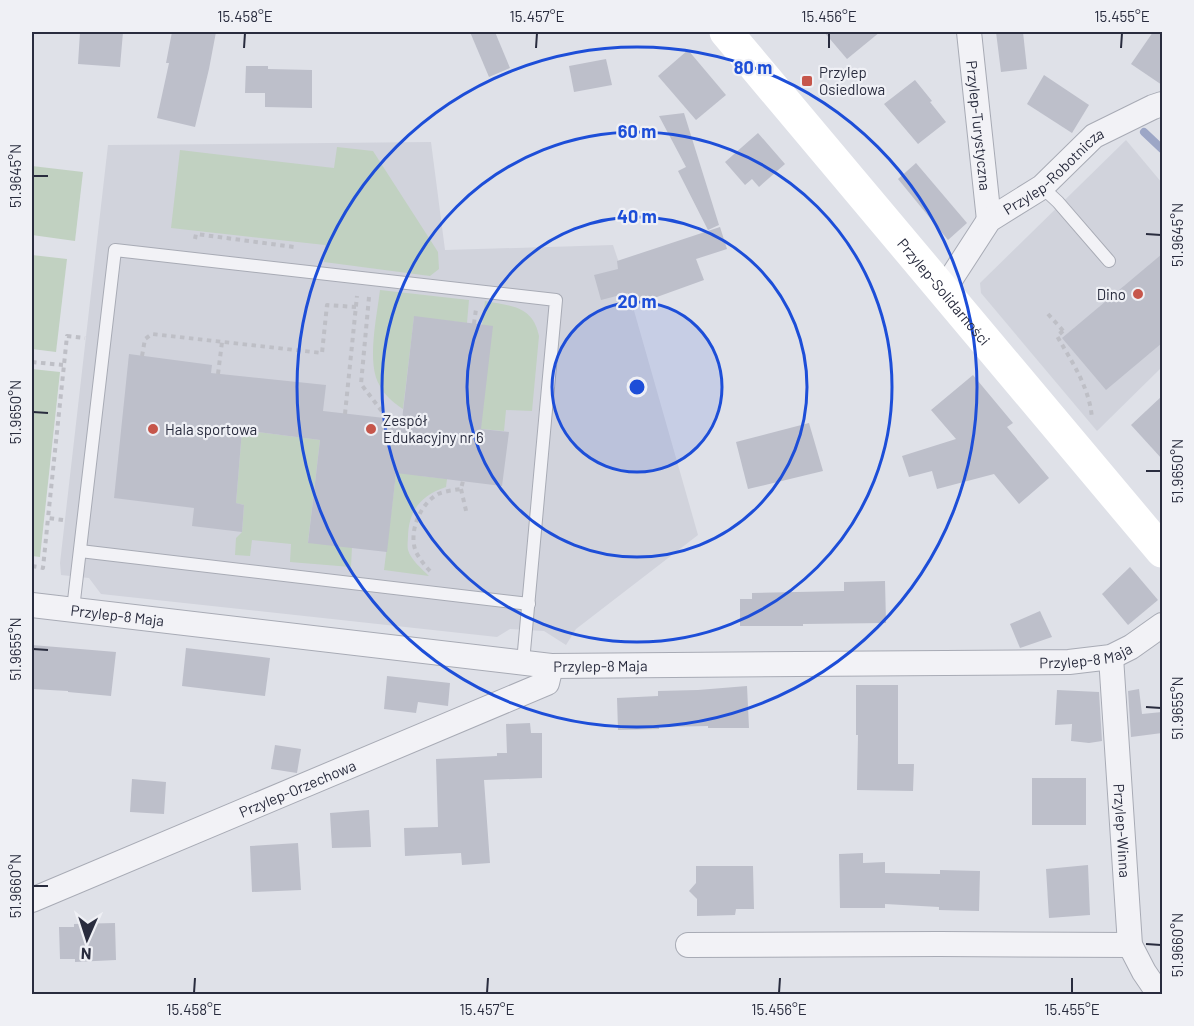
<svg xmlns="http://www.w3.org/2000/svg" width="1194" height="1026" viewBox="0 0 1194 1026" font-family="Barlow,sans-serif">
	<style>
		.built { fill: #d1d3dc }
		.green { fill: #c1d1c1 }
		.lines { fill: none; stroke-linecap: round; stroke-linejoin: round }
		.stream { stroke: #9ca6c6; stroke-width: 8 }
		.building { fill: #bdbfca }
		.service-casing { stroke: #a8abb5; stroke-width: 14 }
		.minor-casing { stroke: #a8abb5; stroke-width: 26 }
		.path { stroke: #bebfc6; stroke-width: 4; stroke-dasharray: 4.5 4.5; stroke-linecap: butt }
		.service { stroke: #f2f2f6; stroke-width: 12 }
		.minor { stroke: #f2f2f6; stroke-width: 24 }
		.secondary { stroke: #fff; stroke-width: 33 }
		.ticks { fill: none; stroke: #292c3e; stroke-width: 2 }
		.ring { fill: none; stroke: #1d4ed8; stroke-width: 3 }
		.poi-dot { fill: #c6564b; stroke: #eff0f5; stroke-width: 2 }
		.labels { text-anchor: middle; dominant-baseline: central; stroke-width: 4.5; stroke-linejoin: round; paint-order: stroke }
		.poi-label { font-size: 15px; fill: #292c3e; stroke: #eff0f5; text-anchor: start }
		.street-label { font-size: 15px; fill: #292c3e; stroke: #eff0f5 }
		.centre { fill: #1d4ed8; stroke: #eff0f5; stroke-width: 3 }
		.ring-label { font-size: 18px; text-anchor: middle; font-weight: bold; fill: #1d4ed8; stroke: #eff0f5; stroke-width: 4.5; stroke-linejoin: round; paint-order: stroke }
		.neatline { fill: none; stroke: #292c3e; stroke-width: 2 }
		.ticks-label { font-size: 15px; text-anchor: middle; fill: #292c3e }
	</style>
	<rect width="100%" height="100%" fill="#dfe1e8"/>
	<g class="built">
		<path d="M1126 140 1162 183V367L1097 431 981 293 980 283Z"/>
		<path d="M431 142 445 250 613 245 629 293 698 535 576 629 566 645 544 631 510 629 497 637 101 594 89 578 61 575 60 563 108 145Z"/>
	</g>
	<g class="green">
		<path d="M337 147 373 151 438 252 439 269 430 276 324 262 325 245 171 228 180 150 334 168Z"/>
		<path d="M32 166 83 172 75 241 32 235Z"/>
		<path d="M32 255 67 259 56 352 32 349Z"/>
		<path d="M380 290 469 300 467 323 414 317 403 409C394 403 385 396 380 386 366 364 377 316 380 290Z"/>
		<path d="M485 301C510 306 533 305 539 336L532 411 506 410 504 431 481 429 482 325Z"/>
		<path d="M32 369 60 372 40 557 32 556Z"/>
		<path d="M242 430 320 440 308 542 352 547 351 567 290 562 291 544 252 540 250 556 235 555 236 538 242 532 244 505 236 503Z"/>
		<path d="M399 449 424 451 421 476 447 479 446 487C422 495 409 509 408 536 408 540 407 546 408 550 411 560 422 569 429 576L384 570Z"/>
	</g>
	<g class="lines">
		<path class="stream" d="M1144 132 1162 149"/>
	</g>
	<g class="building">
		<path d="M80 32H123L120 67 78 64Z"/>
		<path d="M172 32H216L209 69 195 127 157 118 169 63H166Z"/>
		<path d="M470 32H495L510 68 489 77Z"/>
		<path d="M824 32H880L847 59Z"/>
		<path d="M996 32H1023L1027 69 1001 72Z"/>
		<path d="M1153 32H1162V85L1131 64Z"/>
		<path d="M688 50 726 95 696 120 658 76Z"/>
		<path d="M606 59 612 85 574 92 569 66Z"/>
		<path d="M246 66H268V69L312 70V108L265 107V93H245Z"/>
		<path d="M1044 75 1089 105 1072 133 1027 104Z"/>
		<path d="M915 80 932 101 930 102 946 122 918 144 884 104Z"/>
		<path d="M684 113 719 225 708 230 678 171 686 167 659 116Z"/>
		<path d="M758 133 785 164 759 187 752 179 745 185 725 162Z"/>
		<path d="M916 163 967 223 948 240 898 179Z"/>
		<path d="M720 227 727 249 696 259 704 280 632 306 628 293 601 300 594 275 618 269 617 261Z"/>
		<path d="M1162 254V343L1106 390 1062 338Z"/>
		<path d="M414 316 493 326 481 429 509 432 502 486 396 473 387 552 308 543 320 440 242 430 236 503 244 505 242 532 192 526 194 508 114 498 129 354 212 365 211 373 326 385 323 411 402 420Z"/>
		<path d="M973 375 1013 423 1007 427 1049 478 1019 504 994 474 937 489 932 471 909 477 902 456 956 439 931 410Z"/>
		<path d="M1162 396V459L1131 425Z"/>
		<path d="M809 423 823 471 748 489 736 442Z"/>
		<path d="M1130 567 1158 600 1128 625 1102 594Z"/>
		<path d="M885 581 886 623 803 624V626H740V599H752V593L844 591V582Z"/>
		<path d="M1040 611 1052 637 1020 648 1010 624Z"/>
		<path d="M32 645 116 652 111 696 68 692V691L32 689Z"/>
		<path d="M186 648 270 658 265 696 182 686Z"/>
		<path d="M387 676 450 683 448 706 418 702 416 713 384 709Z"/>
		<path d="M856 685H898V764H914L913 791 857 790 858 735H856Z"/>
		<path d="M747 686 749 728H708V726L659 727V729L618 730 617 698 658 696V691L698 690Z"/>
		<path d="M1139 689 1142 714 1162 712V733L1131 737 1128 691Z"/>
		<path d="M1057 690 1099 692 1102 741 1089 743 1071 741 1072 724 1055 725Z"/>
		<path d="M530 723 531 733H542V778L484 780 490 863 462 865 461 853 405 856 404 828 438 827 436 759 497 756V753H507L506 724Z"/>
		<path d="M275 745 301 749 297 773 271 769Z"/>
		<rect x="1032" y="778" width="54" height="47"/>
		<path d="M132 779 166 782 164 814 130 812Z"/>
		<path d="M369 810 371 847 332 848 330 813Z"/>
		<path d="M298 843 301 890 252 892 250 846Z"/>
		<path d="M863 853V863L885 862V873L940 874V870L980 871 979 911 939 910V907L885 904V908H840L839 854Z"/>
		<path d="M1088 865 1090 915 1049 918 1046 869Z"/>
		<path d="M696 866H753L754 909H736L735 915 697 916V899L689 891 696 883Z"/>
		<path d="M115 923 116 960 75 962V959H60L59 927H74V924Z"/>
	</g>
	<g class="lines">
		<g class="service-casing">
			<g id="service">
				<path d="M1042 187 1058 202 1109 261"/>
				<path d="M80 551 529 604"/>
				<path d="M73 609 115 250 556 300 523 662"/>
			</g>
		</g>
		<g class="minor-casing">
			<g id="minor">
				<path id="s1" d="M969 32 989 220"/>
				<path id="s2" d="M943 291 989 220 1042 187 1094 136 1153 107 1162 104"/>
				<path id="s3" d="M32 605 551 666 1069 662 1111 657 1131 647 1162 625"/>
				<path id="s4" d="M1111 657 1130 945 1144 972 1159 994"/>
				<path id="s5" d="M32 900 547 683 551 666"/>
				<path d="M688 945 939 944 1130 945"/>
			</g>
		</g>
		<g class="path">
			<path d="M195 239 196 234 294 247"/>
			<path d="M369 297 361 384 387 418"/>
			<path d="M1048 314 1066 334"/>
			<path d="M474 324 476 309"/>
			<path d="M1063 331 1057 336C1072 362 1090 388 1092 419"/>
			<path d="M142 356 145 339 152 334 322 353 327 305 356 307"/>
			<path d="M32 362 63 365"/>
			<path d="M218 374 222 342"/>
			<path d="M345 414 357 296"/>
			<path d="M461 489 467 515"/>
			<path d="M63 520 48 518 67 336 85 338"/>
			<path d="M32 566 43 568 48 518"/>
			<path d="M430 571C425 566 419 558 416 552 408 532 420 504 438 494 445 491 454 490 461 489L463 481"/>
		</g>
		<use href="#service" class="service"/>
		<use href="#minor" class="minor"/>
		<path class="secondary" id="s6" d="M726 32 1162 551"/>
	</g>
	<path class="ticks" d="M244 48 245 33M536 48 537 33M829 48V33M1121 48 1122 33M33 176H48M1146 234 1161 235M33 412 48 413M1146 471H1161M33 649 48 650M1146 707 1161 708M33 886H48M1146 944 1161 945M194 993 195 978M487 993 488 978M779 993 780 978M1072 993V978"/>
	<circle cx="637" cy="387" r="85" fill="#1d4ed8" fill-opacity=".12"/>
	<g class="ring">
		<circle cx="637" cy="387" r="85"/>
		<circle cx="637" cy="387" r="170"/>
		<circle cx="637" cy="387" r="255"/>
		<circle cx="637" cy="387" r="340"/>
	</g>
	<g class="poi-dot">
		<rect x="801" y="75" width="12" height="12" rx="3"/>
		<circle cx="1138" cy="294" r="6"/>
		<circle cx="153" cy="429" r="6"/>
		<circle cx="371" cy="429" r="6"/>
	</g>
	<g class="labels">
		<g class="poi-label">
			<text x="819" y="72">Przylep<tspan x="819" dy="17">Osiedlowa</tspan></text>
			<text x="1126" y="294" text-anchor="end">Dino</text>
			<text x="383" y="420">Zespół<tspan x="383" dy="17">Edukacyjny nr 6</tspan></text>
			<text x="165" y="429">Hala sportowa</text>
		</g>
		<g class="street-label">
			<text stroke="none"><textPath href="#s1" startOffset="94">Przylep-Turystyczna</textPath></text>
			<text stroke="none"><textPath href="#s2" startOffset="166">Przylep-Robotnicza</textPath></text>
			<text stroke="none"><textPath href="#s6" startOffset="339">Przylep-Solidarności</textPath></text>
			<text stroke="none"><textPath href="#s3" startOffset="86">Przylep-8 Maja</textPath></text>
			<text stroke="none"><textPath href="#s3" startOffset="1058">Przylep-8 Maja</textPath></text>
			<text stroke="none"><textPath href="#s3" startOffset="572">Przylep-8 Maja</textPath></text>
			<text stroke="none"><textPath href="#s5" startOffset="288">Przylep-Orzechowa</textPath></text>
			<text stroke="none"><textPath href="#s4" startOffset="174">Przylep-Winna</textPath></text>
		</g>
	</g>
	<circle cx="637" cy="387" r="9" class="centre"/>
	<g class="ring-label">
		<text x="753" y="74">80 m</text>
		<text x="637" y="138">60 m</text>
		<text x="637" y="223">40 m</text>
		<text x="637" y="308">20 m</text>
	</g>
	<rect width="1194" height="1026" fill="none" stroke="#eff0f5" stroke-width="66"/>
	<g transform="translate(87 939) rotate(183)" stroke="#eff0f5" stroke-width="4.5" paint-order="stroke">
	<path d="M0-4.5L10 22L0 15L-10 22Z" fill="#292c3e"/>
	<text y="-9" font-size="16" font-weight="bold" text-anchor="middle" fill="#292c3e">N</text>
	</g>
	<rect x="33" y="33" width="1128" height="960" class="neatline"/>
	<g class="ticks-label">
		<text x="245" y="22">15.458°E</text>
		<text x="537" y="22">15.457°E</text>
		<text x="829" y="22">15.456°E</text>
		<text x="1122" y="22">15.455°E</text>
		<text transform="translate(16 176) rotate(-90)" y="5">51.9645°N</text>
		<text transform="translate(1178 235) rotate(-90)" y="5">51.9645°N</text>
		<text transform="translate(16 412) rotate(-90)" y="5">51.9650°N</text>
		<text transform="translate(1178 471) rotate(-90)" y="5">51.9650°N</text>
		<text transform="translate(16 649) rotate(-90)" y="5">51.9655°N</text>
		<text transform="translate(1178 708) rotate(-90)" y="5">51.9655°N</text>
		<text transform="translate(16 886) rotate(-90)" y="5">51.9660°N</text>
		<text transform="translate(1178 945) rotate(-90)" y="5">51.9660°N</text>
		<text x="194" y="1015">15.458°E</text>
		<text x="487" y="1015">15.457°E</text>
		<text x="779" y="1015">15.456°E</text>
		<text x="1072" y="1015">15.455°E</text>
	</g>
</svg>
